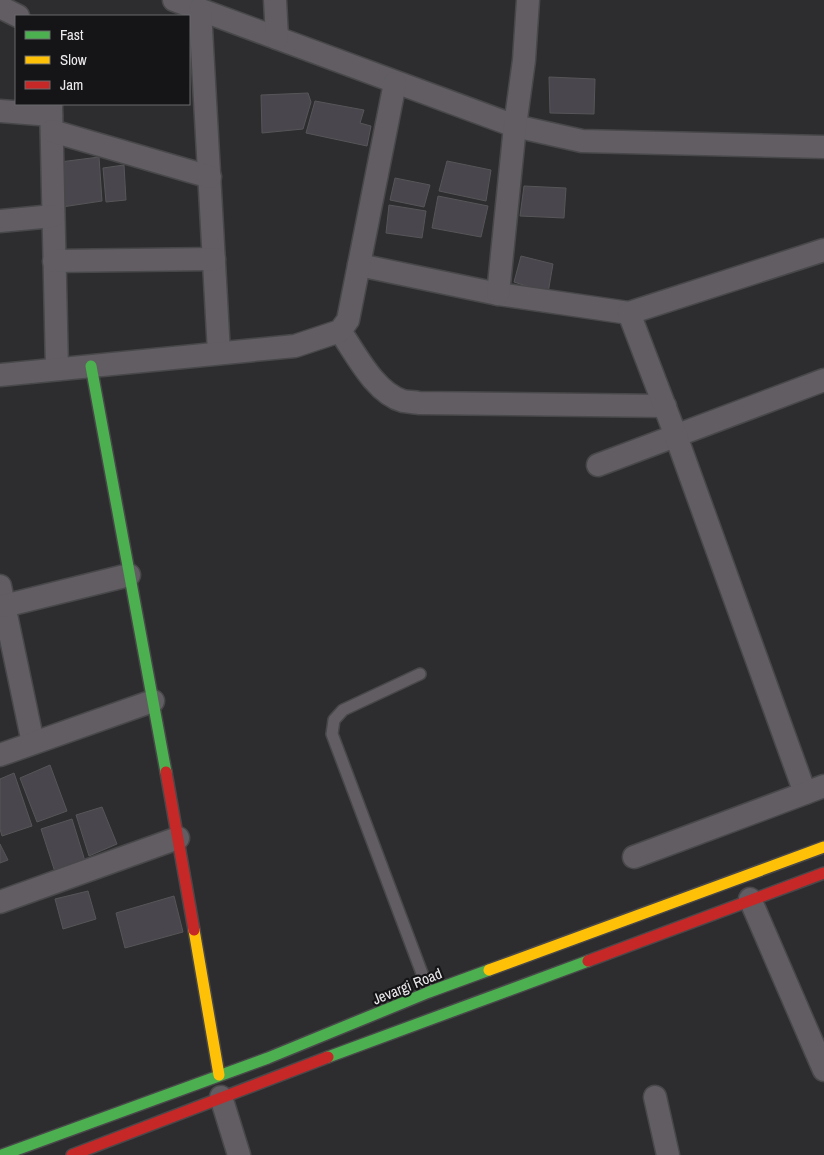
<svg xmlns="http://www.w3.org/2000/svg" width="824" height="1155" viewBox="0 0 824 1155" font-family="'Archivo Narrow',sans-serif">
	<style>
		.building { fill: #4a464d; stroke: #565557 }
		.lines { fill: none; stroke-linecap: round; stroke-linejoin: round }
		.lane-casing { stroke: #484749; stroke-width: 14 }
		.street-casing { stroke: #484749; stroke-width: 25 }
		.fast-casing { stroke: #484749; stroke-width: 14 }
		.slow-casing { stroke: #484749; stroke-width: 14 }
		.jam-casing { stroke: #484749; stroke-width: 14 }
		.lane { stroke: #615d63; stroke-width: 11 }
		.street { stroke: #615d63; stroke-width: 22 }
		.fast { stroke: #4caf50; stroke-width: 11 }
		.slow { stroke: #ffc107; stroke-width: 11 }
		.jam { stroke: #c62828; stroke-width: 11 }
		.labels { text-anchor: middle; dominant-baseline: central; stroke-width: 4.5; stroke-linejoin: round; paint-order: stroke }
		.street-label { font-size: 15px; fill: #eceaed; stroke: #151416 }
	</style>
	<rect width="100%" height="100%" fill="#2d2c2e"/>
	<g class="building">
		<path d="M549 77 595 79 594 114 550 113Z"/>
		<path d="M308 93 311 102 303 129 262 133 261 95Z"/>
		<path d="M315 101 364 110 360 123 371 126 367 146 306 133Z"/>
		<path d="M99 157 102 201 62 207 60 162Z"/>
		<path d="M447 161 491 170 486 201 439 191Z"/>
		<path d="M124 165 126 200 106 202 103 168Z"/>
		<path d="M395 178 430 185 424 207 390 200Z"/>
		<path d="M524 186 566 188 564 218 520 216Z"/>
		<path d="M438 196 488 206 481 237 432 228Z"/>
		<path d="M389 205 426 211 422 238 386 233Z"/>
		<path d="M521 256 553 264 548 293 514 282Z"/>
		<path d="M50 765 67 811 37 822 20 778Z"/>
		<path d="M14 773 32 826 2 836 0 829V779Z"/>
		<path d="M102 807 117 844 89 856 76 815Z"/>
		<path d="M72 819 85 861 55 872 41 829Z"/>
		<path d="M0 844 8 860 0 863Z"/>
		<path d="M88 891 96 919 63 929 55 899Z"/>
		<path d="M174 896 183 932 125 948 116 913Z"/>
	</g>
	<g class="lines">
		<g class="lane-casing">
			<path id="lane" d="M420 674 343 710 334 720 332 734 429 992"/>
		</g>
		<g class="street-casing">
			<g id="street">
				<path d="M174 0 515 126 582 141 824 147"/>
				<path d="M275 0 277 38"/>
				<path d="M0 7 18 16"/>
				<path d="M200 10 219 353"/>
				<path d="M51 104 57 369"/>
				<path d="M0 111 51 115"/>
				<path d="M52 131 210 177"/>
				<path d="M0 221 53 216"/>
				<path d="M54 261 214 259"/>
				<path d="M359 265 498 294 629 313"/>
				<path d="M498 294 515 126 524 60 528 0"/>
				<path d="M340 331C356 354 375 393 403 401 408 402 414 402 419 403L665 406"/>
				<path d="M0 375 295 346 340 331 348 320 395 83"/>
				<path d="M598 465 824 380"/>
				<path d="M0 586 33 743"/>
				<path d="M4 606 129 575"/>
				<path d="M0 755 153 701"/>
				<path d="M805 793 676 436 629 313 824 250"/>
				<path d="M634 857 824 786"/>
				<path d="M750 899 824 1070"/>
				<path d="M0 902 178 838"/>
				<path d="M221 1097 239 1155"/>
				<path d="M655 1097 668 1155"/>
			</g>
		</g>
		<g class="fast-casing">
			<g id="fast">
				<path d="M91 366 166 772"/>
				<path d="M328 1057 588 961"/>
				<path d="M2 1155 268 1058 429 992 489 970"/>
			</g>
		</g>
		<g class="slow-casing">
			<g id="slow">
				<path d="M194 930 219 1075"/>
				<path d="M489 970 824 847"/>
			</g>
		</g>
		<g class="jam-casing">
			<g id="jam">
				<path d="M166 772 194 930"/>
				<path d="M588 961 824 873"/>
				<path d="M72 1155 328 1057"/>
			</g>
		</g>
		<use href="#lane" class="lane"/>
		<use href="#street" class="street"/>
		<use href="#fast" class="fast"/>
		<use href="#slow" class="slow"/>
		<use href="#jam" class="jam"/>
	</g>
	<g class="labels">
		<g class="street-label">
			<text transform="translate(407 986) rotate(-22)">Jevargi Road</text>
		</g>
	</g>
	<rect x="15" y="15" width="175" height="90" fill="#151416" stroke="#6b6a6c"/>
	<rect x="25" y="31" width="25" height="8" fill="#4caf50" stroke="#6b6a6c"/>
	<text x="60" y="40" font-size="15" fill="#eceaed">Fast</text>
	<rect x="25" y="56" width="25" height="8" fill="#ffc107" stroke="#6b6a6c"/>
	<text x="60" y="65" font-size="15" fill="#eceaed">Slow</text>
	<rect x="25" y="81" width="25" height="8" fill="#c62828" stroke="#6b6a6c"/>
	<text x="60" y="90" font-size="15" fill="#eceaed">Jam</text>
</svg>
